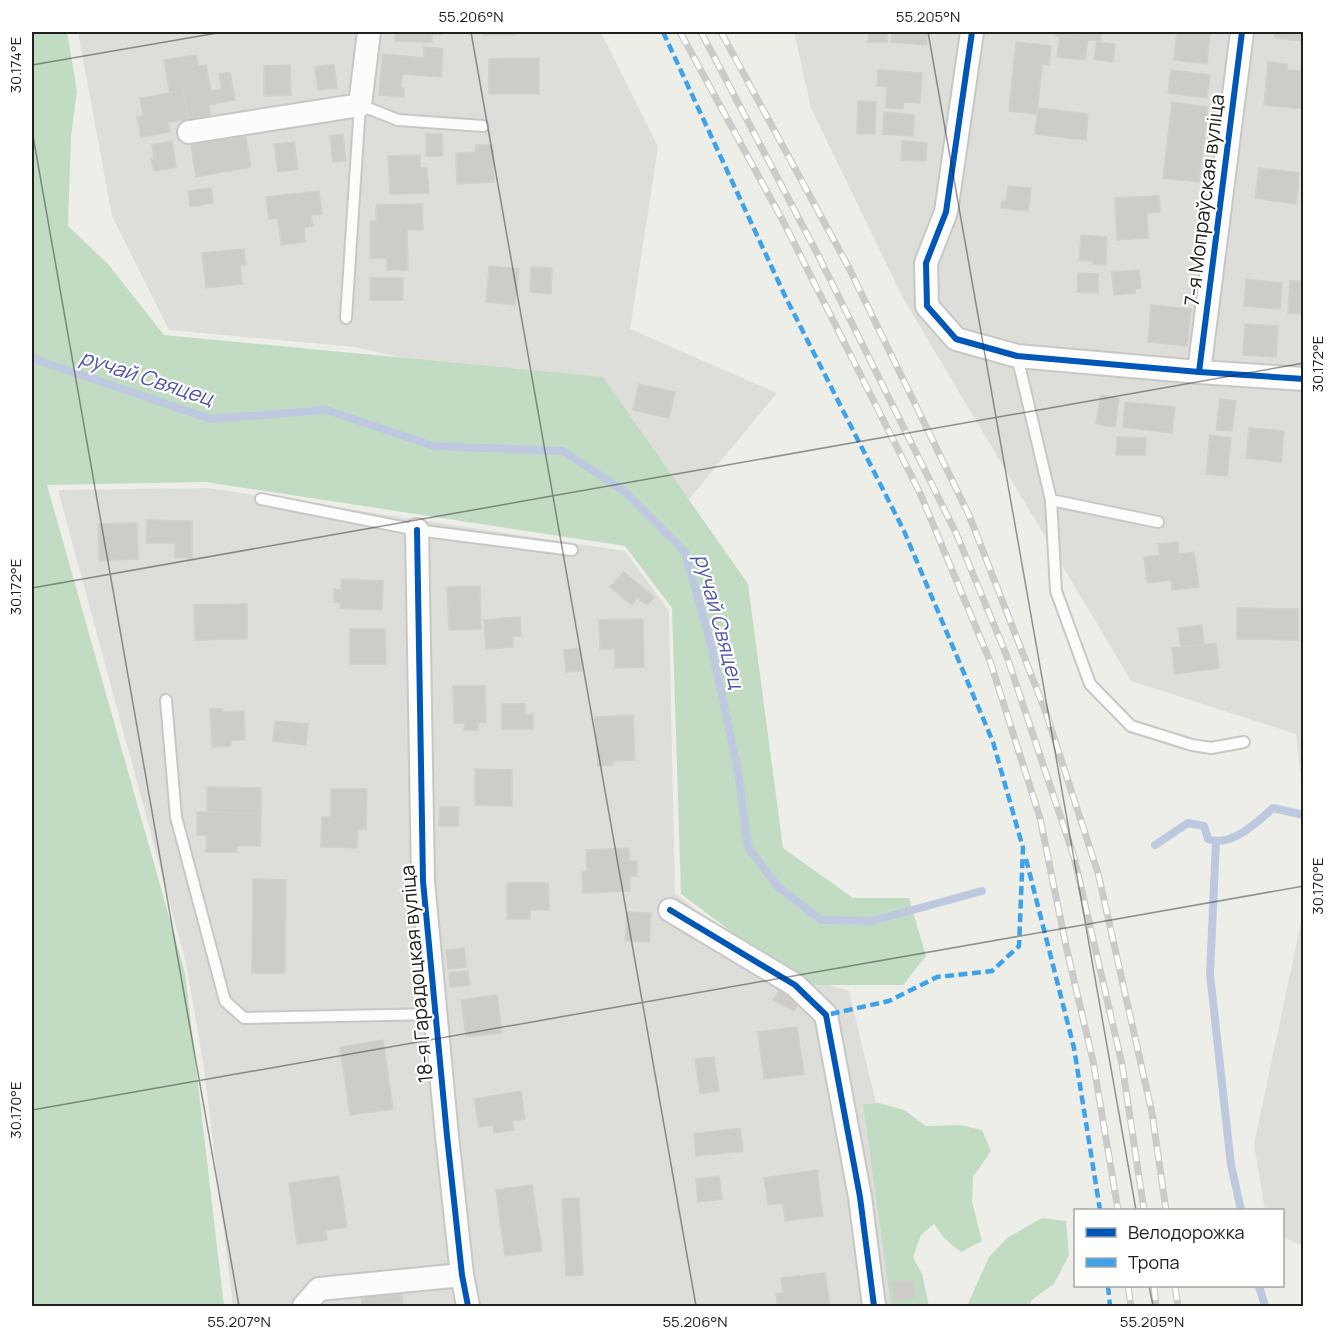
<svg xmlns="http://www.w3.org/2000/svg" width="1335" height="1338" viewBox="0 0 1335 1338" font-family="Manrope,sans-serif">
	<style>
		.residential { fill: #ddddda }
		.forest { fill: #c2dcc4 }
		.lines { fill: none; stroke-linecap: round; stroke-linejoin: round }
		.stream { stroke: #bec9e0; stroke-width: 8 }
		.building { fill: #cdccc9; stroke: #d1d1ca; stroke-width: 1.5 }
		.service-casing { stroke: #c7c7c5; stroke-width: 14 }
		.minor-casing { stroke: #c7c7c5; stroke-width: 26 }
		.service { stroke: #fcfcfc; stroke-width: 10 }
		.minor { stroke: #fcfcfc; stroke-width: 22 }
		.rail-casing { stroke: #cbcbca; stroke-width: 7 }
		.rail { stroke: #fff; stroke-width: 4.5; stroke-dasharray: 14; stroke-linecap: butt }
		.quiet { stroke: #3da2ea; stroke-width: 4.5; stroke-dasharray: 9 4.5; stroke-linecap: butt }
		.cycleway-casing { stroke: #fff; stroke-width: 10 }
		.cycleway { stroke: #0057b8; stroke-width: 6 }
		.ticks { fill: none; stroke: #202020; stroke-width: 1.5; stroke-opacity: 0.45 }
		.labels { text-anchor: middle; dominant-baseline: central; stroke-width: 4.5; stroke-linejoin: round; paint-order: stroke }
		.street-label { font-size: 20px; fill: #202020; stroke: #fff }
		.water-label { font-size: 21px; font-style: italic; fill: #5054ac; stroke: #fff }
		.neatline { fill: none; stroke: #202020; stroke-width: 2 }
		.ticks-label { font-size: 15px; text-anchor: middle; fill: #202020 }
	</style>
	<rect width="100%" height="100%" fill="#eeeee9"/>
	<g class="residential">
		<path d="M78 32H601L658 147 630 329 777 393 675 516 573 395 354 347 169 330 112 216Z"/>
		<path d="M794 32H1303V797L1296 734 1131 681 903 298 811 108Z"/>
		<path d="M208 488 625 551 669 611 675 893 771 968 849 991 925 1306H233L204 1068 186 963 58 490Z"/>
		<path d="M1303 913V1246L1283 1237 1282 1210H1265L1254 1144Z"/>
	</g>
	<g class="forest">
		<path d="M32 32H67L77 91 71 137 68 226 108 264 164 335 603 377 748 584 783 848 853 898H909L926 956 903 985H803L681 894 672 608 625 546 206 482 47 485 185 973 224 1306H32Z"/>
		<path d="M879 1103 904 1110 926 1126 960 1125 982 1130 991 1151 973 1177 972 1202 982 1241 961 1252 945 1239 934 1224 921 1235 913 1257 922 1274 929 1306H891L863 1104Z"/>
		<path d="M1042 1218 1066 1221 1069 1255 1054 1284 1032 1300 1029 1306H967L989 1257 1007 1238Z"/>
	</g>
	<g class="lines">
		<g class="stream">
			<path d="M32 355 37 360 211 419 327 410 433 446 563 451 624 491 685 552 711 645 738 771 748 847 777 886 821 920 872 921 982 891"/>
			<path d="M1216 842 1210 974 1231 1165 1241 1210"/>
			<path d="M1155 845 1188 823 1204 826 1208 839C1231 848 1257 822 1273 808L1304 815"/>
			<path d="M1259 1286 1265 1306"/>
		</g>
	</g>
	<g class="building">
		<path d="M395 32H442V35L432 34V42L395 41Z"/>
		<rect x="482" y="32" width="33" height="3"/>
		<path d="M869 32H887V42H868Z"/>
		<path d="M892 32H928L926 45 891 42Z"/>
		<path d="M1057 32H1102L1101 41 1056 36Z"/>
		<path d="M1177 32H1210L1207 64 1174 60Z"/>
		<path d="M1274 32H1304V41L1274 38Z"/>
		<path d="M1060 36 1088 39 1085 60 1057 57Z"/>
		<path d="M1016 42 1051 46 1049 65 1042 64 1037 114 1009 111Z"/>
		<path d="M1097 42 1115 44 1113 62 1094 59Z"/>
		<path d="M424 47 443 49 441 77 402 74 401 88H404V97L379 95 383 54 424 58Z"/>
		<path d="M196 55 198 66 206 65 211 91 222 89 219 74 230 72 235 100 209 105 211 115 188 119 183 91 170 93 164 60Z"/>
		<path d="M539 58V94H489V59Z"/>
		<path d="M1268 62 1287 64V70L1304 71V109L1264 105Z"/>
		<path d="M334 64 337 88 318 90 315 67Z"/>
		<path d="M290 65 291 95 264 96V66Z"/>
		<path d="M878 70 922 73 920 103 904 102 903 109 886 108 887 87 877 86Z"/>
		<path d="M1171 70 1210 75 1207 98 1168 93Z"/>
		<path d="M183 91 188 119 168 122 170 132 141 137 137 117 143 116 140 98Z"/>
		<path d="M858 101 876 102 875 134H857Z"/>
		<path d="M1172 102 1208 107 1199 182 1163 178Z"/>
		<path d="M1038 108 1088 114 1086 140 1035 134Z"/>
		<path d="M884 112 914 115 913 136 883 134Z"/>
		<path d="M245 131 251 167 196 177 190 140Z"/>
		<path d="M343 134 346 161 333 162 330 136Z"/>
		<path d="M426 134H442L443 156H426Z"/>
		<path d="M172 141 176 167 154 171 151 159 154 158 152 145Z"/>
		<path d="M902 141 927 143 926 161 901 160Z"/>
		<path d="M294 142 298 169 278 172 274 144Z"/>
		<path d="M476 145H493L494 182 457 184 456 153 476 152Z"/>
		<path d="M420 155V168H427L429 193 390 194 388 156Z"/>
		<path d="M1259 168 1299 173 1296 204 1255 198Z"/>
		<path d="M1008 186 1031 188 1028 211 1001 208 1002 201H1006Z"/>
		<path d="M211 188 213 203 190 207 188 191Z"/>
		<path d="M319 191 322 214 311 215 313 226 304 227 305 242 281 245 278 218 269 219 266 197Z"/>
		<path d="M1159 196 1160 212 1147 213 1148 238 1117 240 1115 198Z"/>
		<path d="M422 204 423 230H407L408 270H387V258H370V221H376V205Z"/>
		<path d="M1081 235 1107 237 1106 265 1093 264V261L1079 260Z"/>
		<path d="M244 249 246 265H240L242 284 206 288 202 253Z"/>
		<path d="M489 266 519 269 515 305 486 302Z"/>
		<path d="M531 267 552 268 551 294 530 292Z"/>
		<path d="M1139 270 1141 288 1135 289V293L1114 295 1112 272Z"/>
		<path d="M1078 273 1098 274V293L1077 292Z"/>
		<rect x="370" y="278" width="33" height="22"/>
		<path d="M1246 279 1282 283 1280 309 1244 306Z"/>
		<path d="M1290 281H1304L1303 314 1288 313Z"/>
		<path d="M1151 305 1191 309 1187 346 1148 342Z"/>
		<path d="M1245 324 1278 326 1276 357 1243 355Z"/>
		<path d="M639 384 675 392 669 418 633 410Z"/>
		<path d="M1101 395 1119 398 1115 427 1096 424Z"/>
		<path d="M1220 399 1236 401 1232 431 1216 430Z"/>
		<path d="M1125 402 1175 407 1172 433 1123 427Z"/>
		<path d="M1249 428 1284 431 1281 462 1246 458Z"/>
		<path d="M1210 435 1231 438 1227 476 1206 474Z"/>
		<path d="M1117 437 1146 438 1145 455H1116Z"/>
		<path d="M147 520 192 521V558H175V543H146Z"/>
		<path d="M137 523 138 559 99 561 98 524Z"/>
		<path d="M1178 542 1179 554 1194 552 1199 587 1172 590 1171 580 1147 583 1144 557 1160 555 1158 544Z"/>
		<path d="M624 572 654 597 647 605 637 598 632 605 610 587Z"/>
		<path d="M341 579 383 581 382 610 340 608 341 603 334 602V589L341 590Z"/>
		<path d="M480 586 481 629 449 630 447 587Z"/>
		<path d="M247 604V639L195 640 194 605Z"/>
		<path d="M1237 608 1298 609V640L1237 639Z"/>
		<path d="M520 617 521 636H513V647L486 649 484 620Z"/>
		<path d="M643 619 644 667 615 668V649H600L599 620Z"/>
		<path d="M1202 625 1204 644 1181 647 1178 628Z"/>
		<path d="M350 629H385L386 664H350Z"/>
		<path d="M1216 643 1219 668 1175 674 1172 648Z"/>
		<path d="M580 648 582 671 566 672 564 650Z"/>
		<path d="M453 686H485L486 722 478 723V730H464L465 723H454Z"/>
		<path d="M502 704H525V715L533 714V729H502Z"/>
		<path d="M210 709H223V712L244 711 245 740H231V746L212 747Z"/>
		<path d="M633 715 635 760 612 761 613 765 598 766 595 717Z"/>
		<path d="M275 721 308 724 306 745 273 741Z"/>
		<path d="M475 769 512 770V806L475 805Z"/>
		<path d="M207 787 261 788V813L207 812Z"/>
		<path d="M331 789H367L366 829H358L357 848 321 847 322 817H331Z"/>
		<path d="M440 807H459L458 826H439Z"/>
		<path d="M197 812 261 813 260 846H237V852H206L207 835H197Z"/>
		<path d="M629 848V861H637V876H630V891L583 893 582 872H587L586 850Z"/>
		<path d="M253 879 286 880 285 973H252Z"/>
		<path d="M507 883H548L549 910H530V919H507Z"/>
		<path d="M627 912 651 913 649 942 625 941Z"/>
		<path d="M464 948 466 967 448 969 446 950Z"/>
		<path d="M468 971 470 985 450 987 449 973Z"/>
		<path d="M780 989 800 1000 794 1011 773 1000Z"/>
		<path d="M497 995 502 1033 466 1037 461 1000Z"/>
		<path d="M797 1027 804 1074 764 1079 758 1032Z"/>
		<path d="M383 1040 393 1109 350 1115 340 1047Z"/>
		<path d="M714 1057 719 1091 700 1094 695 1059Z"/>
		<path d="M521 1091 525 1119 512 1121 514 1130 494 1133 493 1125 479 1127 474 1099Z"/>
		<path d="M740 1128 743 1151 696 1156 694 1134Z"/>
		<path d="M817 1170 823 1216 785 1221 783 1203 768 1205 764 1178Z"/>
		<path d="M339 1176 347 1227 326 1230 327 1240 297 1244 289 1183Z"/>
		<path d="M719 1176 722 1199 698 1202 696 1179Z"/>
		<path d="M532 1185 542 1251 505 1256 496 1190Z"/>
		<path d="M579 1198 583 1275 566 1276 562 1199Z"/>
		<path d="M825 1273 830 1306H778L776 1294 783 1293 781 1278Z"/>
		<path d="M913 1280 916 1297 895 1301 892 1283Z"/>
		<path d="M401 1290 403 1303 362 1306 361 1294Z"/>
	</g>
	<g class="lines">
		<g class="service-casing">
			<g id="service">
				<path d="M346 318 360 105 398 120 483 126"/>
				<path d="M1017 356 1051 500 1056 591 1090 684 1131 726 1192 745 1211 748 1244 742"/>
				<path d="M261 499 417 530 572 550"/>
				<path d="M1051 500 1158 522"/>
				<path d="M166 700 176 817 225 1001 244 1018 436 1014"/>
			</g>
		</g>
		<g class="minor-casing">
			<g id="minor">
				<path d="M972 32 946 212 926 263 927 306 956 339 1017 356 1199 372 1304 379"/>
				<path d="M189 132 360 105 369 32"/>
				<path d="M1199 372 1242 32"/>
				<path d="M417 530 423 881 447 1136 462 1275 468 1306"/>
				<path d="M670 910 795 985 826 1015 860 1197 874 1306"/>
				<path d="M304 1306 319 1289 462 1275"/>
			</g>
		</g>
		<use href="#service" class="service"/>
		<use href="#minor" class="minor"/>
		<g class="rail-casing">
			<g id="rail">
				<path d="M680 32 784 223 920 493 990 661 1040 818 1066 946 1093 1061 1118 1210"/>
				<path d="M701 32 819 257 956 533 1006 654 1074 857 1122 1064 1144 1210"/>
				<path d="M721 32 849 268 969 515 1046 713 1098 873 1152 1113 1166 1210"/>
				<path d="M1128 1286 1131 1306"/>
				<path d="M1154 1286 1156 1306"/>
				<path d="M1175 1286 1178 1306"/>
			</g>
		</g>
		<use href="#rail" class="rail"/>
		<g class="quiet">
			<path d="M663 32 786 298 904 531 993 742 1023 848 1019 946 992 971 937 977 889 1001 826 1015"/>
			<path d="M1026 859 1074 1048 1100 1210"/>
			<path d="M1108 1286 1110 1306"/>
		</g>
		<g class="cycleway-casing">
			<g id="cycleway">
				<path d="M972 32 946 212 926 263 927 306 956 339 1017 356 1199 372 1304 379"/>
				<path d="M1199 372 1242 32"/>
				<path d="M417 530 423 881 447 1136 462 1275 468 1306"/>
				<path d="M670 910 795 985 826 1015 860 1197 874 1306"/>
			</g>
		</g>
		<use href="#cycleway" class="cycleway"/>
	</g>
	<path class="ticks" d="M471 32 696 1306M928 32 1136 1210M32 65 223 32M32 130 239 1306M32 588 1304 363M32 1110 1304 886M1149 1286 1153 1306"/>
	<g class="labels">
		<g class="street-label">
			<text transform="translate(1204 200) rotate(-83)">7-я Мопраўская вуліца</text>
			<text transform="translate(416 974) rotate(-95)">18-я Гарадоцкая вуліца</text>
		</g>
		<g class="water-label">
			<text transform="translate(147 377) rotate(18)">ручай Свяцец</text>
			<text transform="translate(720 621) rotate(75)">ручай Свяцец</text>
		</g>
	</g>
	<rect width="1335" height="1338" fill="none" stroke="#ffffff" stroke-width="66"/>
	<rect x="1074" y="1209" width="210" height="78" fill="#ffffff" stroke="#a6a6a6" stroke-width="1.5"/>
	<rect x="1086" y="1228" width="30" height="9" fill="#0057b8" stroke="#a6a6a6" stroke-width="1.5"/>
	<text x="1128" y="1239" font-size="18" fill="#202020">Велодорожка</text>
	<rect x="1086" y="1258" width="30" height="9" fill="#3da2ea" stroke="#a6a6a6" stroke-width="1.5"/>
	<text x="1128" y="1269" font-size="18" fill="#202020">Тропа</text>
	<rect x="33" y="33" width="1269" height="1272" class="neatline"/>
	<g class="ticks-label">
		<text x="471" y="22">55.206°N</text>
		<text x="928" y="22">55.205°N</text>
		<text transform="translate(16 65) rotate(-90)" y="5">30.174°E</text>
		<text transform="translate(1318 364) rotate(-90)" y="5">30.172°E</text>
		<text transform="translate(16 587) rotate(-90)" y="5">30.172°E</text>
		<text transform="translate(1318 886) rotate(-90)" y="5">30.170°E</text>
		<text transform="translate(16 1110) rotate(-90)" y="5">30.170°E</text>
		<text x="239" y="1327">55.207°N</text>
		<text x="695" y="1327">55.206°N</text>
		<text x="1152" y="1327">55.205°N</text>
	</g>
</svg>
